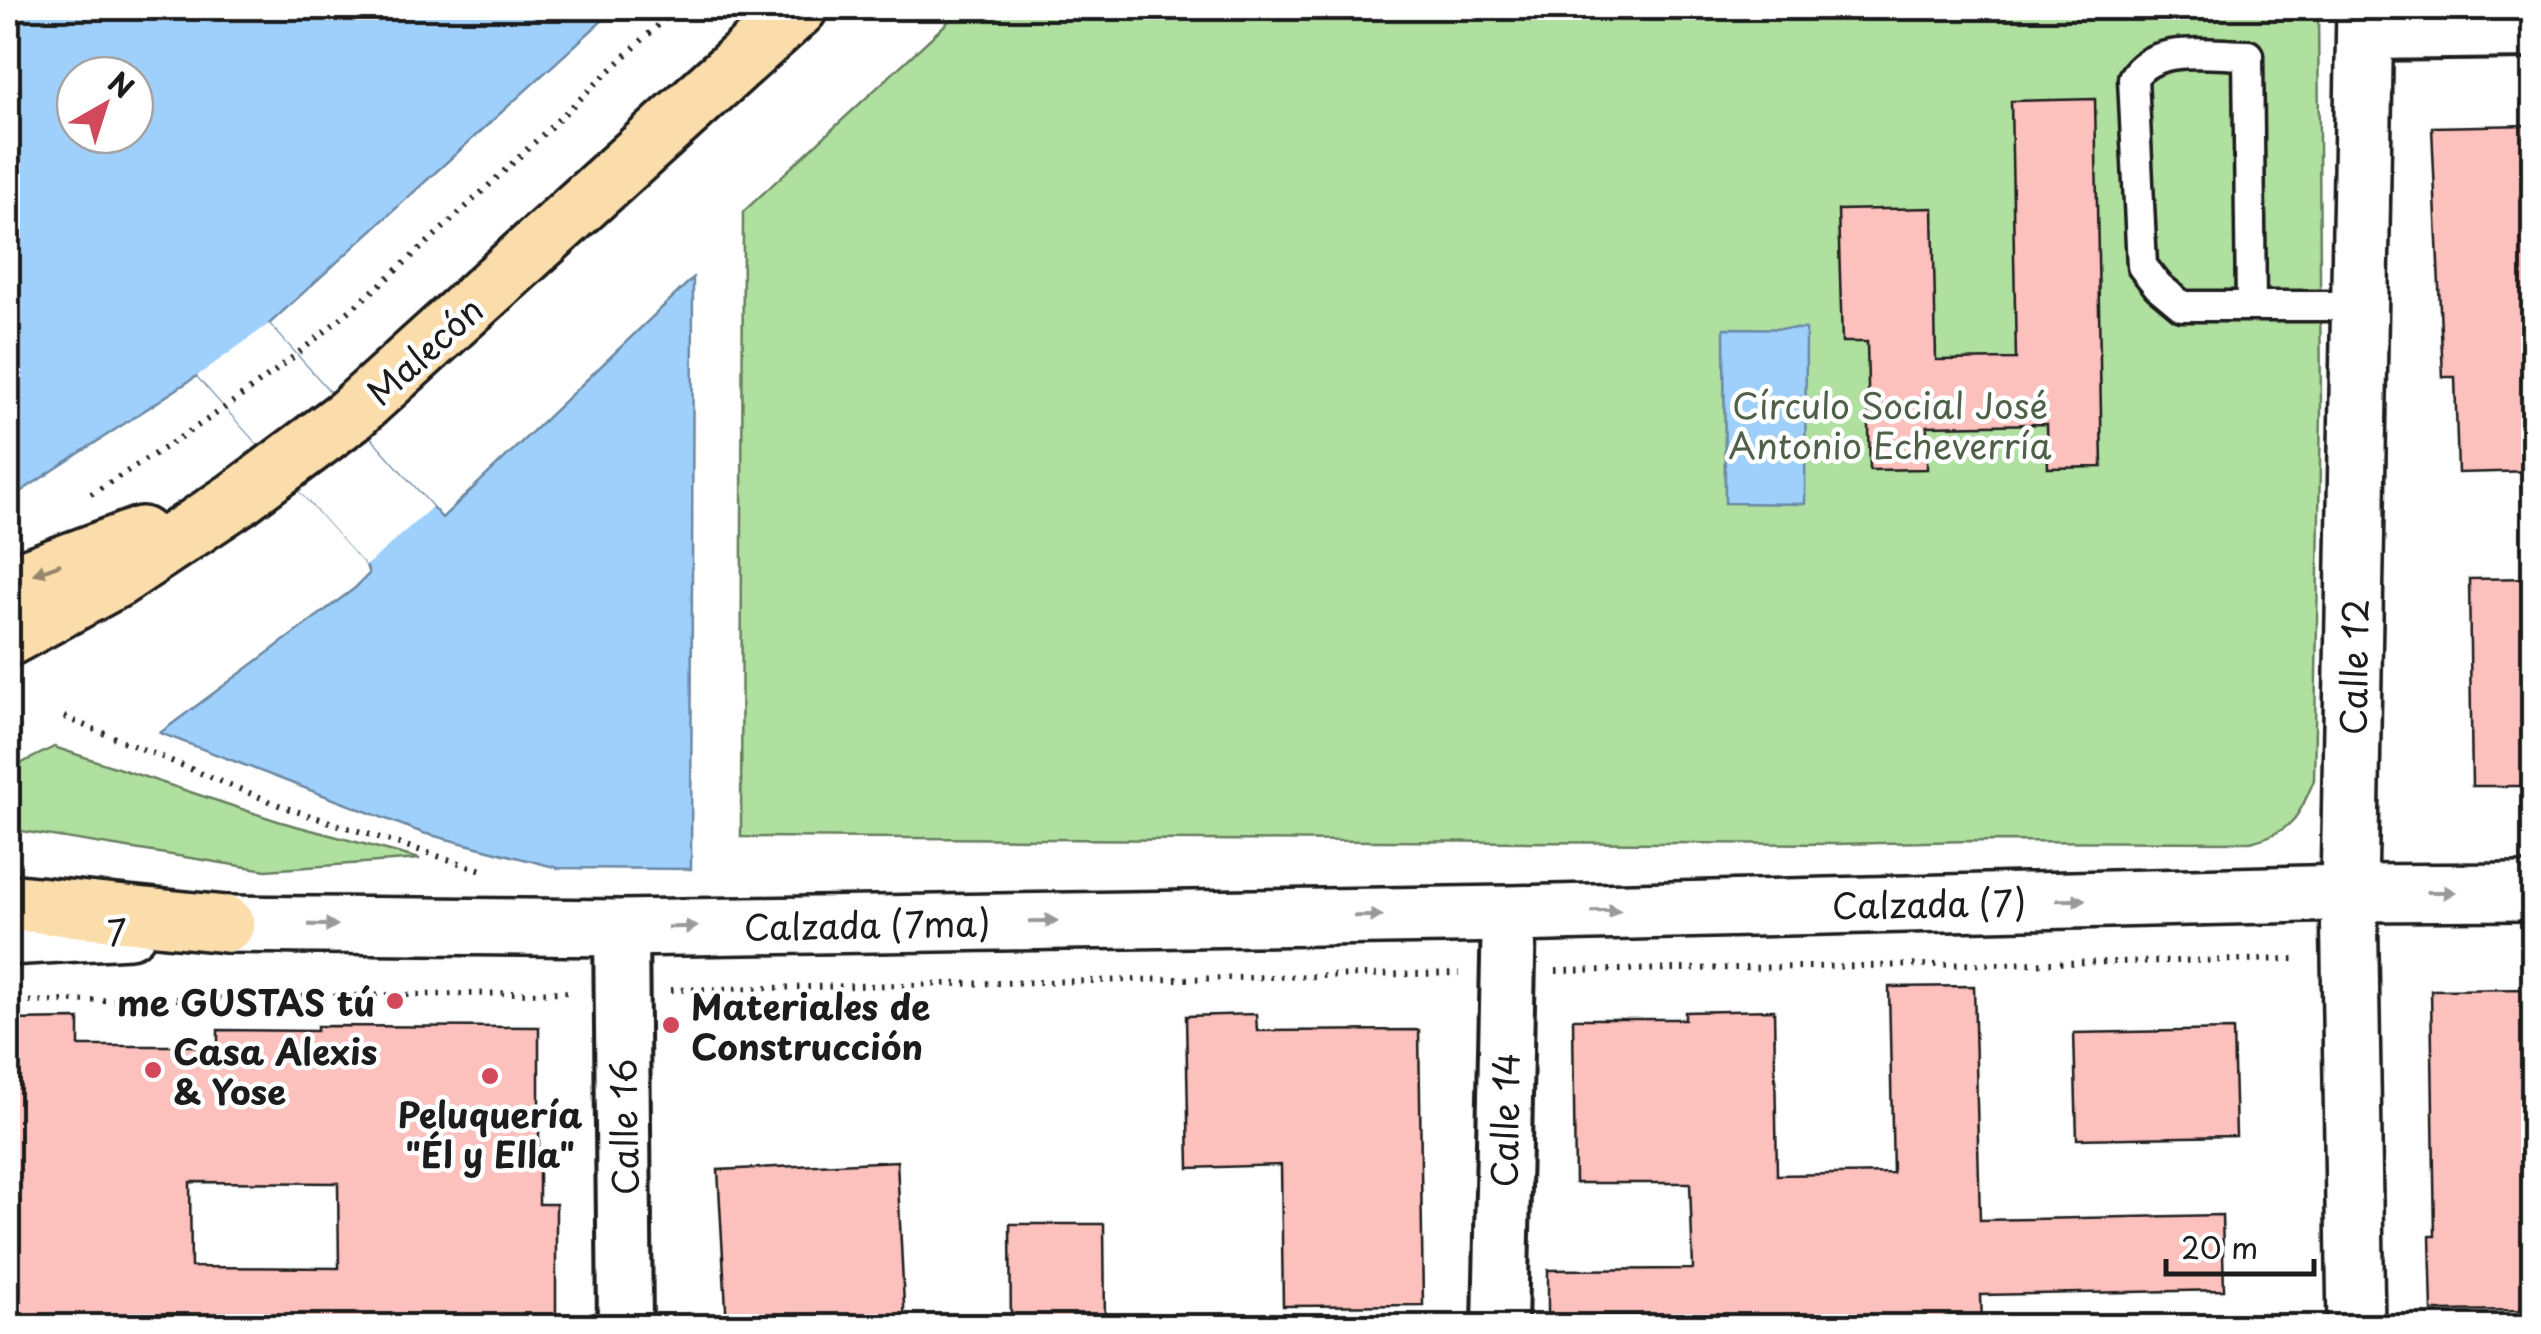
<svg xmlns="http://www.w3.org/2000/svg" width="2541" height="1334" viewBox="0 0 2541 1334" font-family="'Playpen Sans',sans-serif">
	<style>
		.green { fill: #b0e09f; stroke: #667e5e; stroke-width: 2.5 }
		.water { fill: #9fd0fc; stroke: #6b88a2; stroke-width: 2.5; fill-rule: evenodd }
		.pier { fill: #fff }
		.building { fill: #fdc1bd; stroke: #1c1c1c; stroke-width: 2.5; fill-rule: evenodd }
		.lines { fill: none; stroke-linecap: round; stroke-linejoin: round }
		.service-casing { stroke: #1c1c1c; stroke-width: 35 }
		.minor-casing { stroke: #1c1c1c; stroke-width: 60 }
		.tertiary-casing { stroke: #1c1c1c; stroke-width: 62 }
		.secondary-casing { stroke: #1c1c1c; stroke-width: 62 }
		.trunk-casing { stroke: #1c1c1c; stroke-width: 62 }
		.path { stroke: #1c1c1c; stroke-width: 6; stroke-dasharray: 2.5 8; stroke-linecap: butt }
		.service { stroke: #fff; stroke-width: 28 }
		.minor { stroke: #fff; stroke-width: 52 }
		.tertiary { stroke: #fff; stroke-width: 55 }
		.secondary { stroke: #fff; stroke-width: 55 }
		.trunk { stroke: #faddab; stroke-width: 55 }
		.oneway { fill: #96866b }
		.oneway2 { fill: #999 }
		.poi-dot { fill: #d1495b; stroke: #fff; stroke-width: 4 }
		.labels { text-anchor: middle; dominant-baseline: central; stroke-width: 9; stroke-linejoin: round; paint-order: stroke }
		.street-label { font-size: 35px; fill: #1c1c1c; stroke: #fff }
		.park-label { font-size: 35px; fill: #50614a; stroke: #fff }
		.poi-label { font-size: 35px; font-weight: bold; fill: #1c1c1c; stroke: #fff; text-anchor: start }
	</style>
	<rect width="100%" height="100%" fill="#fff"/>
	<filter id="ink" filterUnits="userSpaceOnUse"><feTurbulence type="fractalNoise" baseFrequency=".01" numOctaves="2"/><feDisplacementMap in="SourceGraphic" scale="20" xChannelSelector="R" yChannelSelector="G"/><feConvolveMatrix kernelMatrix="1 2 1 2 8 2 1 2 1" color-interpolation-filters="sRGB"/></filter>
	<g filter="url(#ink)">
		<g class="green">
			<path d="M963 8H2318L2321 411 2314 780C2298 818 2292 832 2250 842L1972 841 1835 844 741 837 743 212Z"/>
			<path d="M54 747 281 822 420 859 266 870 8 829V770Z"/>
		</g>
		<g class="water">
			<path d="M8 8H616L269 324 442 518 693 278 691 869 558 868 423 833 160 733 355 588 369 574 366 565 197 376 8 500ZM75 75H135V135H75Z"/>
			<path d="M1724 328 1806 329 1805 504 1725 503Z"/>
		</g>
		<path class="pier" d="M269 324 432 507 366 566 197 376Z"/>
		<g class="building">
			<path d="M2095 99 2102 467 2048 468 2047 424 1927 426V469L1870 470 1867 342H1842L1838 210 1933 208 1936 360 2016 359 2011 101Z"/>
			<path d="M2530 125 2534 471 2458 473 2455 377H2443L2432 127Z"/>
			<path d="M2534 578V786H2472L2469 579Z"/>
			<path d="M1974 986 1980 1220 2222 1215 2224 1290 1981 1295 1982 1326H1897V1323L1694 1325V1316H1548V1270L1693 1269 1690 1183H1575L1573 1019H1685V1012L1774 1010 1777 1175 1893 1173 1889 987Z"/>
			<path d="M2534 989V1310L2432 1311 2430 1236H2435L2431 990Z"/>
			<path d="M1256 1014 1257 1031 1419 1030 1423 1305 1283 1306 1281 1165 1189 1168 1186 1016Z"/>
			<path d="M79 1019V1046H218V1030L317 1031V1026L539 1027V1204H556V1326H8V1020ZM190 1182 338 1183 339 1268 191 1267Z"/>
			<path d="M2233 1030 2236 1136 2077 1139 2074 1033Z"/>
			<path d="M897 1161 905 1326H727L718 1170Z"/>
			<path d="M1010 1224H1104L1105 1326H1011Z"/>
		</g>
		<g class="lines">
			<g class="service-casing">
				<path id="service" d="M2251 305 2248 55C2212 55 2154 43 2133 78L2142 266 2158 286 2182 306H2360"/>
			</g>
			<g class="minor-casing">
				<g id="minor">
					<path d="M2365 33 2534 31"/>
					<path d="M621 928 625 1326"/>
					<path d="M1500 1326 1509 914"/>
				</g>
			</g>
			<g class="tertiary-casing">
				<path id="tertiary" d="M8 937 129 930"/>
			</g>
			<g class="secondary-casing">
				<g id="secondary">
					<path d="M226 924 621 928 1509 914 2349 893 2534 892"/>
					<path d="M2356 1326 2349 893 2365 8"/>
				</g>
			</g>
			<g class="trunk-casing">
				<g id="trunk">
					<path d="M8 584 141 535"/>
					<path d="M8 638 117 579 237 499 350 415 799 8"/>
					<path d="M8 902 226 924"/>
				</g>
			</g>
			<g class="path">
				<path d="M91 494C160 451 229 408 293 357 429 250 550 124 677 8"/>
				<path d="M64 717 286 808 485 871"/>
				<path d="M1556 971 2299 959"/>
				<path d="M671 990 1459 973"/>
				<path d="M8 1002 574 992"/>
			</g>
			<use href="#service" class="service"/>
			<use href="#minor" class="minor"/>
			<use href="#tertiary" class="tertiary"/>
			<use href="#secondary" class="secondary"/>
			<use href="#trunk" class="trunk"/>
		</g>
		<defs><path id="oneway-solid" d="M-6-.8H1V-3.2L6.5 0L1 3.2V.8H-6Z" transform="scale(2.5)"/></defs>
		<use class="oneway" href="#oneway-solid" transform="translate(47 569) rotate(160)"/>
		<g class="oneway2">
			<use href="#oneway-solid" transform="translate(2441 892)"/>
			<use href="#oneway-solid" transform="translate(2071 900) rotate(-1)"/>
			<use href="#oneway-solid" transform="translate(1606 911) rotate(-1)"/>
			<use href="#oneway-solid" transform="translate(1368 916) rotate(-1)"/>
			<use href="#oneway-solid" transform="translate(1043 921) rotate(-1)"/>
			<use href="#oneway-solid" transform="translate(323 925) rotate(1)"/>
			<use href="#oneway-solid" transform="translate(683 927) rotate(-1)"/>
		</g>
	</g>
	<g class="poi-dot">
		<circle cx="395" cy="1001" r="10"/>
		<circle cx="671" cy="1025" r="10"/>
		<circle cx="153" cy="1070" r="10"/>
		<circle cx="490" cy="1076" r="10"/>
	</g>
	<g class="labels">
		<g class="street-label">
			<text transform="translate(424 350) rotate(-42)">Malecón</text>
			<text transform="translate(2353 667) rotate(-89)">Calle 12</text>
			<text transform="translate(1929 903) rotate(-1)">Calzada (7)</text>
			<text transform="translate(867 924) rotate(-1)">Calzada (7ma)</text>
			<text transform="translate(117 931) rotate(-3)">7</text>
			<text transform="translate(1504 1120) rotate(-89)">Calle 14</text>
			<text transform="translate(623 1127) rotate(-91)">Calle 16</text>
		</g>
		<g class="park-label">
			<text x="1890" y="404">Círculo Social José<tspan x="1890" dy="40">Antonio Echeverría</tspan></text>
		</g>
		<g class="poi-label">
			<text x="375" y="1001" text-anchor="end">me GUSTAS tú</text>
			<text x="691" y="1005">Materiales de<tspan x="691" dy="40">Construcción</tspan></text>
			<text x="173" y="1050">Casa Alexis<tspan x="173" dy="40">&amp; Yose</tspan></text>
			<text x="490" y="1113" text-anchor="middle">Peluquería<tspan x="490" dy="40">"Él y Ella"</tspan></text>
		</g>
	</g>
	<rect width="2541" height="1334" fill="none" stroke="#fff" stroke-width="40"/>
	<rect x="20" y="20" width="2501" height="1294" fill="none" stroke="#1c1c1c" stroke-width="4" filter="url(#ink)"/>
	<g transform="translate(105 105) rotate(39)"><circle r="48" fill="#ffffff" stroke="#a4a4a4" stroke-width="2.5"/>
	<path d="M0-8L18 38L0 25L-18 38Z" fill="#d1495b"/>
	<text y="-15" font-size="28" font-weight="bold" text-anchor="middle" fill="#1c1c1c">N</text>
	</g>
	<path d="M2166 1259v15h148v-15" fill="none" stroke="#1c1c1c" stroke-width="5"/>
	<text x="2181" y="1259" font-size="30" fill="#1c1c1c" stroke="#ffffff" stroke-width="8" paint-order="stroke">20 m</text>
</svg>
